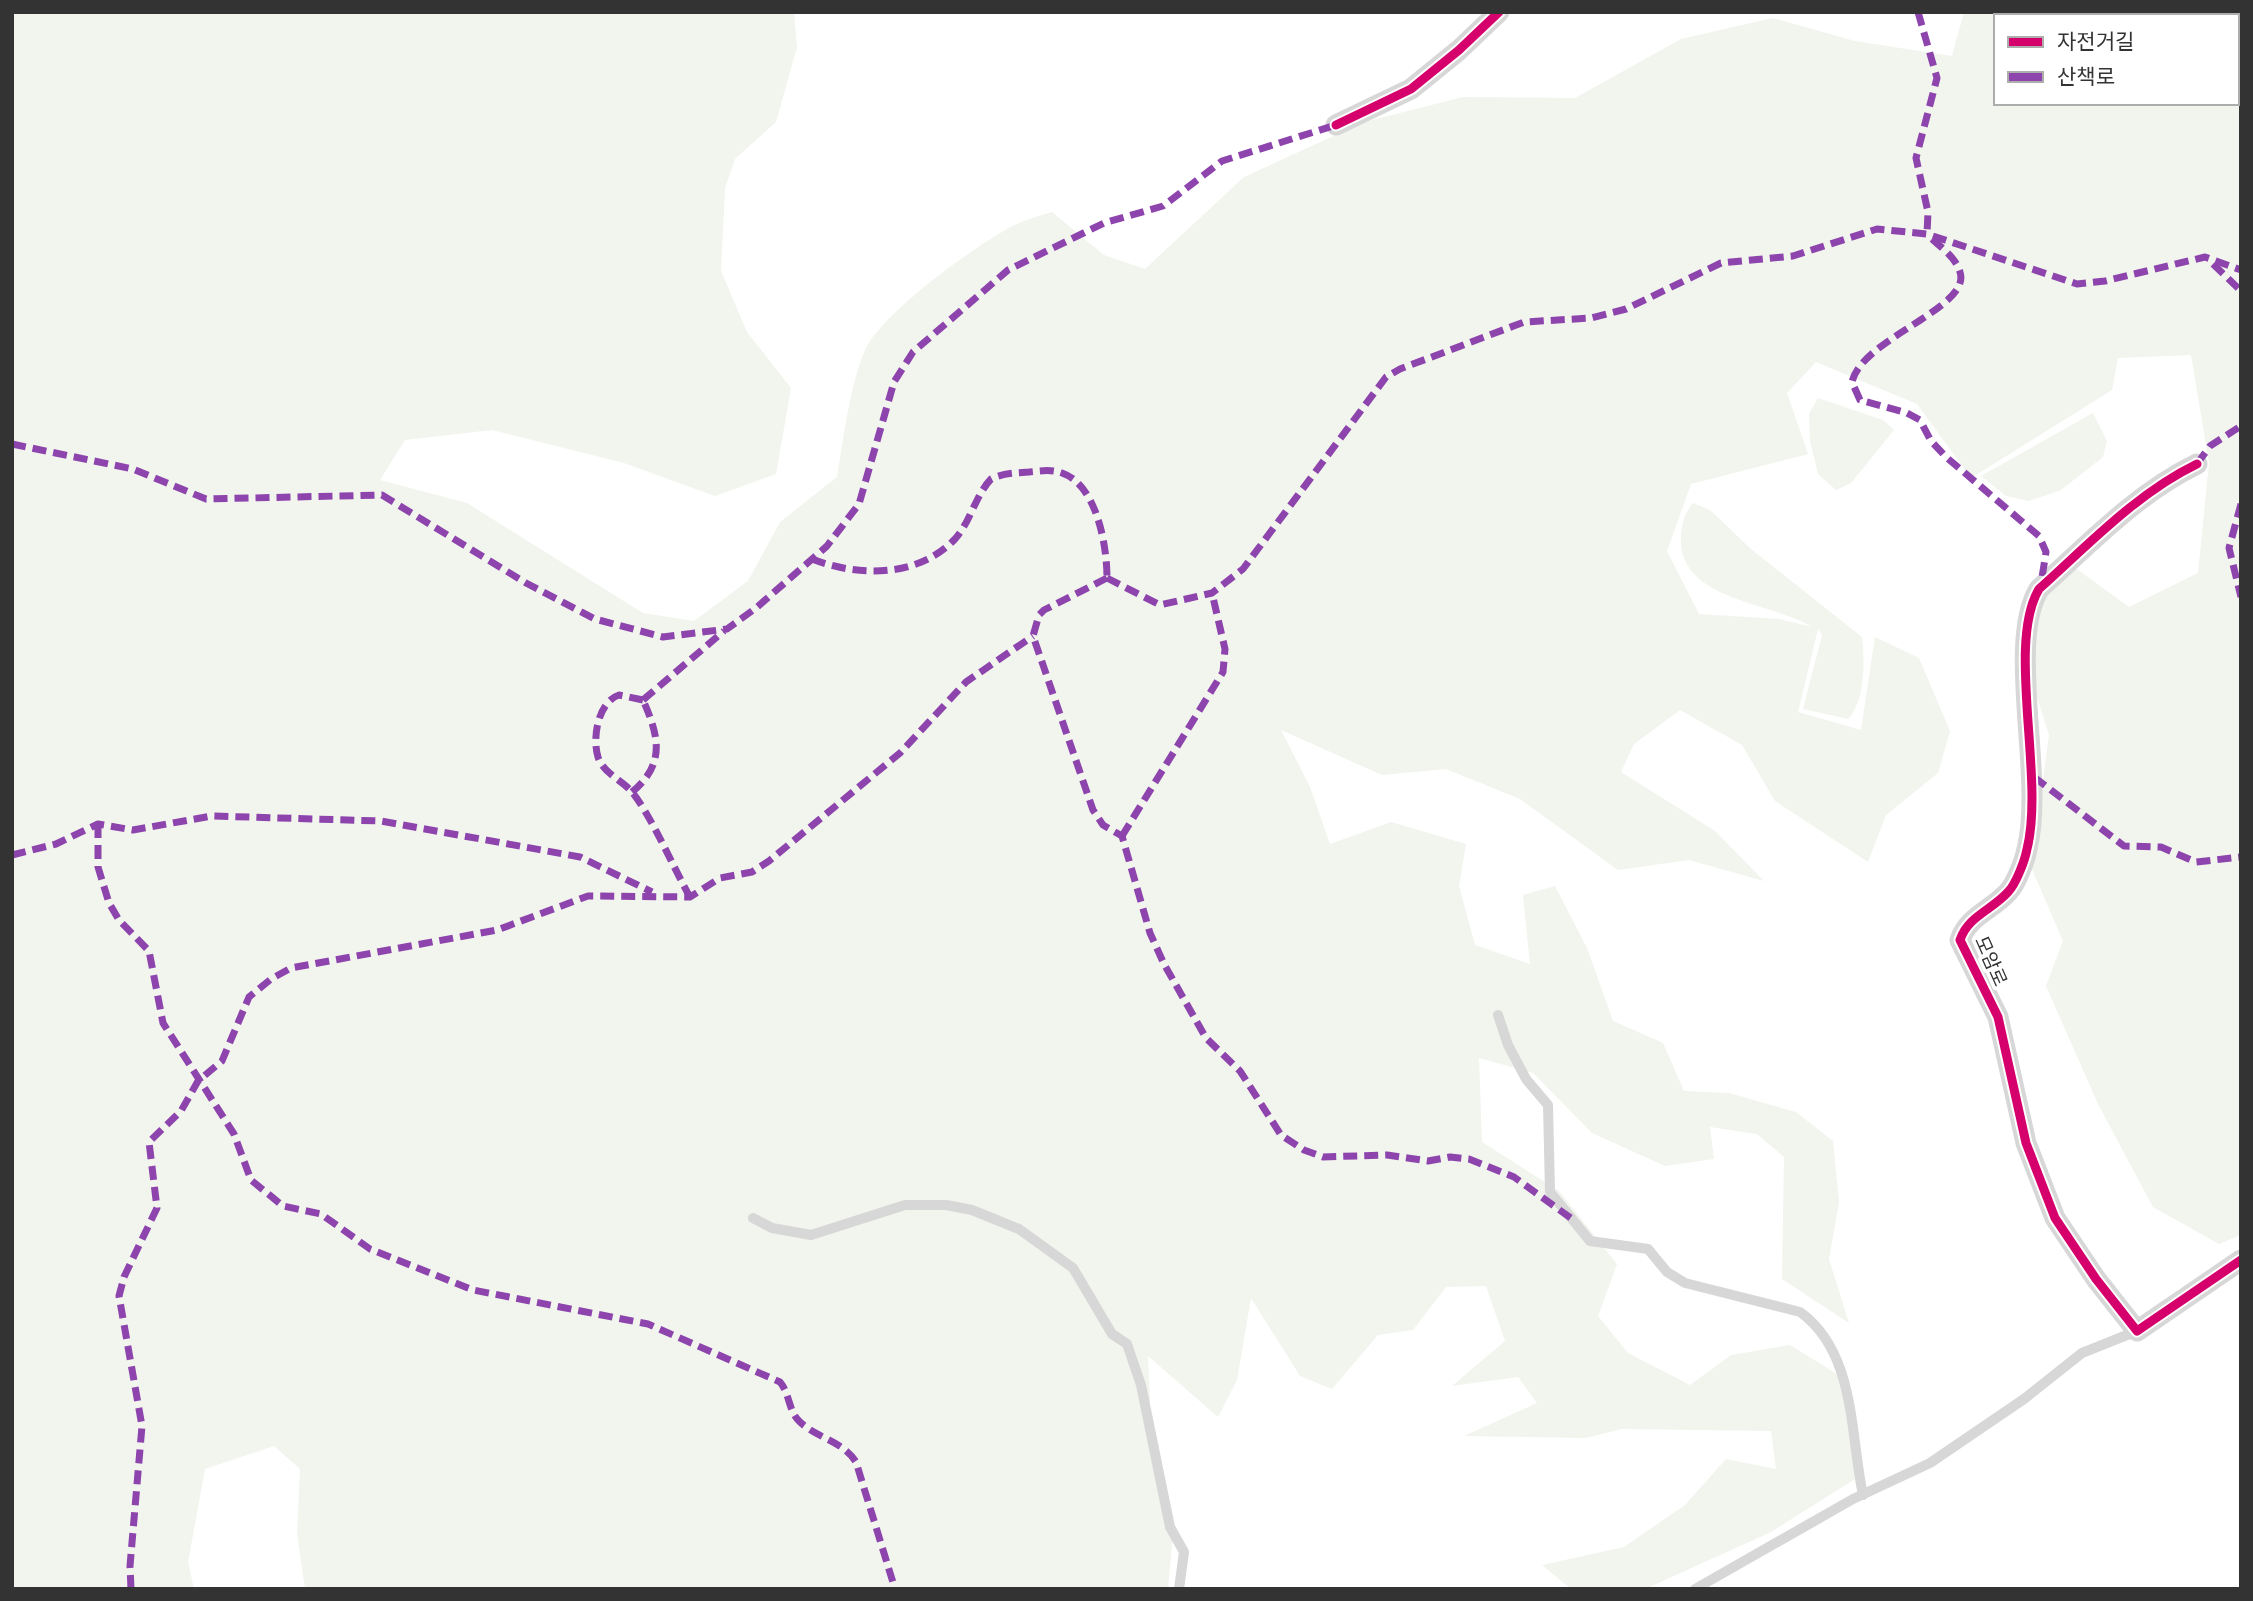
<svg xmlns="http://www.w3.org/2000/svg" width="2253" height="1601" viewBox="0 0 2253 1601" font-family="Poppins,'Noto Sans KR',sans-serif">
	<style>
		.green { fill: #f1f5ed; fill-rule: evenodd }
		.lines { fill: none; stroke-linecap: round; stroke-linejoin: round }
		.service { stroke: #d7d7d7; stroke-width: 10 }
		.minor { stroke: #d7d7d7; stroke-width: 21 }
		.quiet { stroke: #8e44ad; stroke-width: 7; stroke-dasharray: 14 7; stroke-linecap: butt }
		.cycleway-casing { stroke: #fff; stroke-width: 13 }
		.cycleway { stroke: #d6006c; stroke-width: 9 }
		.labels { text-anchor: middle; dominant-baseline: central; stroke-width: 7; stroke-linejoin: round; paint-order: stroke }
		.street-label { font-size: 19px; fill: #333; stroke: #fff }
	</style>
	<rect width="100%" height="100%" fill="#fff"/>
	<g class="green">
		<path d="M12 12H794L797 47 776 122 735 159 725 188 721 271 747 332 791 388 776 474 715 496 624 463 492 430 405 440 380 480 467 503 643 613 694 621 748 581 780 522 837 477C843 443 852 368 870 341 896 304 967 252 1007 229 1020 221 1037 217 1052 212L1104 255 1145 269 1244 177 1364 122 1463 97 1575 98 1681 39 1773 18 1855 41 1952 56 1964 12H2241V1235L2219 1244 2153 1207 2098 1104 2046 986 2063 941 2031 867 2049 735 2017 634 2067 562 2129 607 2198 573 2209 463 2191 355 2118 358 2112 390 1971 478 1917 404 1816 362 1787 393 1808 454 1691 484 1667 551 1699 614 1779 619 1812 627C1775 603 1685 601 1681 544 1680 529 1684 513 1693 503L1710 510 1751 549 1862 637C1865 661 1865 702 1848 719L1803 709 1822 635 1818 629 1798 712 1861 730 1875 637 1919 658 1950 731 1938 773 1886 815 1868 862 1775 801 1742 745 1680 710 1634 744 1621 772 1715 831 1764 881 1689 860 1618 870 1520 799 1446 769 1382 775 1281 730 1310 787 1330 844 1391 822 1466 844 1459 886 1475 945 1530 964 1523 895 1555 886 1587 948 1613 1021 1663 1043 1684 1091 1729 1093 1796 1112 1833 1141 1839 1202 1829 1259 1849 1323 1782 1279 1784 1157 1757 1134 1710 1127 1714 1159 1665 1166 1592 1133 1533 1073 1479 1058 1482 1142 1559 1191 1617 1264 1598 1316 1628 1353 1690 1385 1731 1355 1790 1345 1837 1374 1863 1474 1771 1532 1645 1589H1571L1542 1565 1624 1547 1685 1505 1726 1459 1776 1469 1771 1431 1622 1429 1586 1438 1464 1436 1537 1403 1518 1377 1452 1386 1505 1341 1486 1286 1446 1287 1413 1330 1378 1335 1332 1389 1300 1376 1251 1298 1237 1380 1218 1417 1148 1356 1152 1447 1173 1534 1168 1589H305L297 1534 300 1469 274 1446 205 1469 188 1562 194 1589H12ZM1996 16H2237V103H1996Z"/>
		<path d="M1818 398 1883 420 1894 430 1851 483 1836 490 1818 474 1810 441 1809 414Z"/>
		<path d="M2093 413 2107 441 2103 457 2061 490 2029 501 2006 496 1981 476Z"/>
	</g>
	<g class="lines">
		<g class="service">
			<path d="M1498 1015 1508 1045 1526 1079 1548 1105 1550 1192 1590 1241 1648 1249 1667 1272 1685 1283 1800 1312C1856 1352 1850 1435 1863 1495"/>
			<path d="M753 1218 772 1228 811 1235 905 1205H946L972 1210 1019 1229 1073 1268 1112 1334 1127 1344 1141 1385 1170 1527 1184 1552 1179 1589"/>
			<path d="M1695 1589 1853 1499 1930 1463 2024 1399 2082 1353 2137 1331"/>
		</g>
		<g class="minor">
			<path d="M1336 125 1411 89 1459 50 1499 12"/>
			<path d="M2197 464C2137 493 2088 545 2039 589 2006 644 2045 778 2027 849 2025 860 2016 884 2008 892 1992 910 1968 916 1960 940L1998 1017 2026 1143 2055 1218 2096 1279 2137 1331 2241 1260"/>
		</g>
		<g class="quiet">
			<path d="M1918 12 1937 78 1916 158 1928 212 1927 234"/>
			<path d="M1932 239C1942 248 1956 258 1960 272 1972 308 1862 338 1852 382L1860 400 1907 413 1920 420 1931 441 1946 457 2039 536 2046 552 2041 584"/>
			<path d="M2213 264 2241 291"/>
			<path d="M12 444 133 469 206 499 382 495 526 583 595 619 663 637 727 629 756 608 827 546 859 504 894 382 913 352 1008 270 1104 223 1163 206 1222 161 1336 125"/>
			<path d="M2197 464 2210 446 2241 426"/>
			<path d="M2241 504 2229 548 2241 597"/>
			<path d="M812 559C858 577 918 578 955 539 971 521 975 496 991 479 1003 473 1016 473 1029 472 1040 471 1051 469 1062 473 1097 485 1107 546 1107 578"/>
			<path d="M1107 578 1160 605 1212 593 1243 569 1386 377 1400 369 1524 322 1591 318 1626 309 1721 263 1793 256 1877 229 1927 234 2077 284 2105 281 2205 257 2241 270"/>
			<path d="M1107 578 1044 610 1039 615 1033 636 1093 810 1103 825 1122 836 1150 933 1164 964 1206 1038 1240 1071 1281 1135 1304 1150 1323 1157 1387 1155 1428 1161 1450 1157 1469 1159 1514 1177 1572 1219"/>
			<path d="M643 700 619 695C598 702 592 738 598 757 603 773 622 780 632 792 652 817 673 867 690 897"/>
			<path d="M643 700 724 631"/>
			<path d="M2034 777 2124 846 2161 847 2196 862 2241 857"/>
			<path d="M632 792C666 764 659 736 643 700"/>
			<path d="M98 824V867L109 903 119 920 149 951 163 1023 234 1134 251 1180 283 1206 321 1214 370 1249 473 1290 648 1324 780 1382C790 1394 788 1410 799 1421 816 1438 843 1441 856 1462L895 1589"/>
			<path d="M1122 836 1223 672 1225 649 1212 593"/>
			<path d="M12 855 56 844 98 824 133 830 212 816 381 821 580 857 652 892"/>
			<path d="M131 1589 130 1566 142 1426 119 1296 124 1277 157 1208 149 1142 181 1111 198 1081 222 1061 249 997 271 979 291 968 497 930 588 896 690 897 720 878 752 872 769 861 900 753 966 682 1033 636"/>
		</g>
		<g class="cycleway-casing">
			<g id="cycleway">
				<path d="M1336 125 1411 89 1459 50 1499 12"/>
				<path d="M2197 464C2137 493 2088 545 2039 589 2006 644 2045 778 2027 849 2025 860 2016 884 2008 892 1992 910 1968 916 1960 940L1998 1017 2026 1143 2055 1218 2096 1279 2137 1331 2241 1260"/>
			</g>
		</g>
		<use href="#cycleway" class="cycleway"/>
	</g>
	<g class="labels">
		<g class="street-label">
			<text transform="translate(1991 961) rotate(66)">모암로</text>
		</g>
	</g>
	<rect width="2253" height="1601" fill="none" stroke="#333333" stroke-width="28"/>
	<rect x="1994" y="14" width="245" height="91" fill="#ffffff" stroke="#adadad" stroke-width="2"/>
	<rect x="2008" y="37" width="35" height="10" fill="#d6006c" stroke="#adadad" stroke-width="2"/>
	<text x="2057" y="49" font-size="21" fill="#333333">자전거길</text>
	<rect x="2008" y="72" width="35" height="10" fill="#8e44ad" stroke="#adadad" stroke-width="2"/>
	<text x="2057" y="84" font-size="21" fill="#333333">산책로</text>
</svg>
